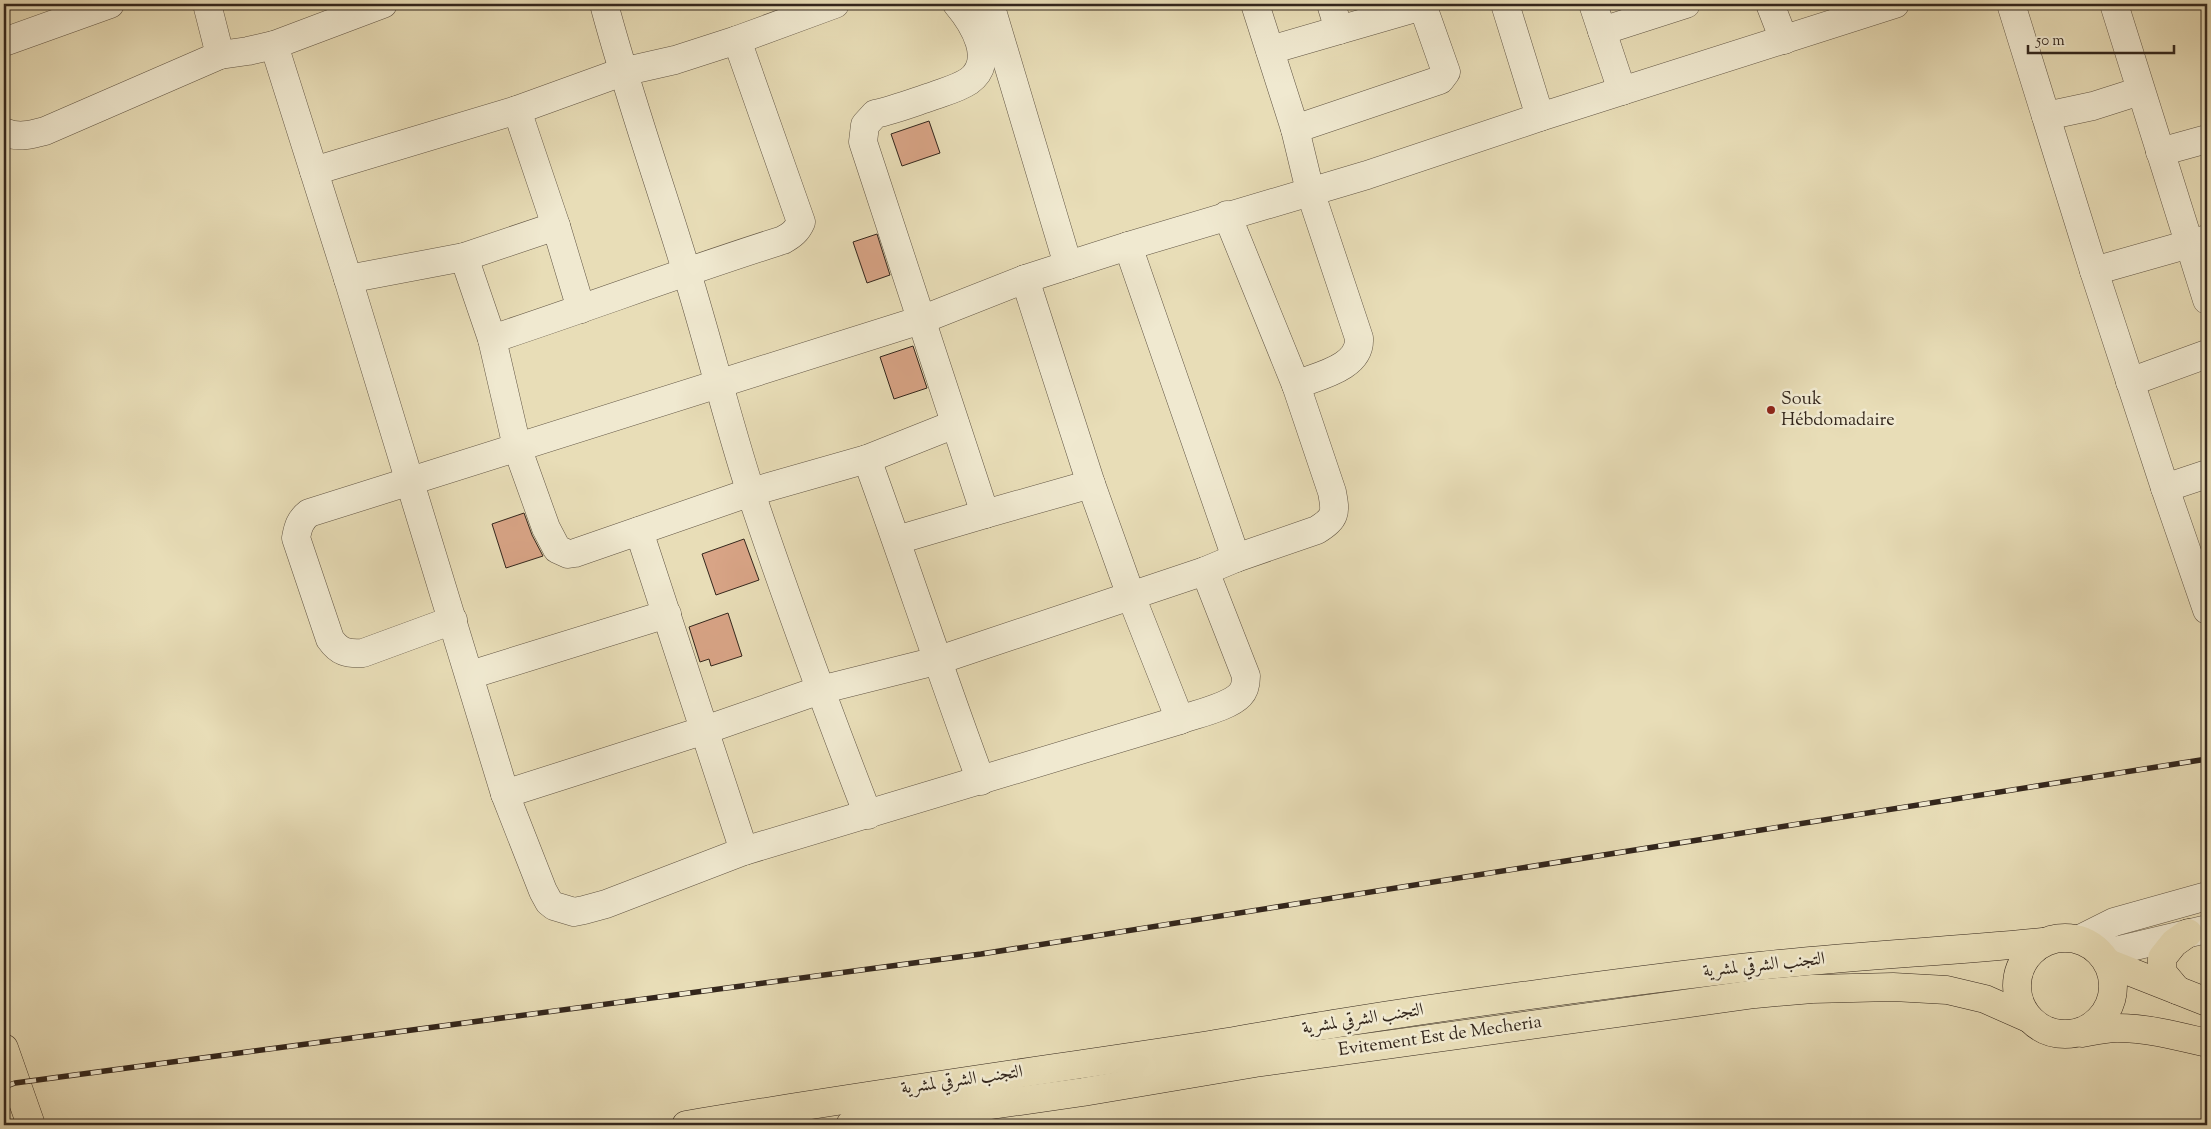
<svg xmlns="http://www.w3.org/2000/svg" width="2211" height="1129" viewBox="0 0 2211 1129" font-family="'Sorts Mill Goudy',Amiri,serif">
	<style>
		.building { fill: #d8a486; stroke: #33261c }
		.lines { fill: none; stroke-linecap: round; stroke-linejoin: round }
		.minor-casing { stroke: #605443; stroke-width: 29 }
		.major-casing { stroke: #33261c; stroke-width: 29 }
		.highway-casing { stroke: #33261c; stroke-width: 29 }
		.minor { stroke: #f0e9d0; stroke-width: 28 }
		.major { stroke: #e8ddb7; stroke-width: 28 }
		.highway { stroke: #e8ddb7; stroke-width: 28 }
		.rail-casing { stroke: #33261c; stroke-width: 5.5 }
		.rail { stroke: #f0e9d0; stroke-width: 4; stroke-dasharray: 11; stroke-linecap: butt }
		.poi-dot { fill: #8f2418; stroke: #f0e9d0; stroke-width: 2 }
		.labels { text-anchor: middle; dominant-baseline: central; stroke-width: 5; stroke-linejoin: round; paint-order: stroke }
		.poi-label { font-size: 18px; fill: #33261c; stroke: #f0e9d0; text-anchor: start }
		.street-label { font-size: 18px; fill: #33261c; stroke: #f0e9d0 }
	</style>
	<rect width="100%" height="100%" fill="#e8ddb7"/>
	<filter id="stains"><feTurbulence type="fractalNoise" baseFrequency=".004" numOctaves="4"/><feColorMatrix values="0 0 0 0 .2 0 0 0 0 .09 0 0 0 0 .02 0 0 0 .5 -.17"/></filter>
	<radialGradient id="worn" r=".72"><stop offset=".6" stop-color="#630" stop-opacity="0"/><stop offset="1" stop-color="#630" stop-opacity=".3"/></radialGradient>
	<g class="building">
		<path d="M929 121 940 153 902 166 891 134Z"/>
		<path d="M877 234 890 275 867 283 853 242Z"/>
		<path d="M913 346 927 388 894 399 880 357Z"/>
		<path d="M524 513 532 535 543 556 506 568 492 524Z"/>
		<path d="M744 539 759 580 716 595 702 554Z"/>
		<path d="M728 613 742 656 711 666 709 659 700 662 689 627Z"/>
	</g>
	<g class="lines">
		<g class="minor-casing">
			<g id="minor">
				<path d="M207 4 220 55 248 51 274 45 383 4"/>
				<path d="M604 4C628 94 659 181 686 270 709 344 727 419 751 493 787 601 827 709 868 815"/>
				<path d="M957 4C973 23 997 61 969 81 957 89 943 92 930 97 912 103 894 110 875 114L865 125 863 142 985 514 1091 484"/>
				<path d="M990 4 1068 265"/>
				<path d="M1255 4 1295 129 1310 191 1359 338C1361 368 1317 376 1296 385"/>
				<path d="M1331 4 1339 30"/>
				<path d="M1505 4 1540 117"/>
				<path d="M1593 4 1622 91"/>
				<path d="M1770 4 1784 40"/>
				<path d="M2011 4 2094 271 2165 488 2207 610"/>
				<path d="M2114 4 2207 300"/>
				<path d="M1602 31 1686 4"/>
				<path d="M737 40 835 4"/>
				<path d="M4 42 110 4"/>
				<path d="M274 45 348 279 505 794 543 891 549 902 554 906 574 912 584 910 606 904 744 851 1180 720C1196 714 1229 707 1240 695 1245 690 1246 683 1246 676L1205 571"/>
				<path d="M1270 50 1422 6"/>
				<path d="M517 110 556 226 581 309"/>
				<path d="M2046 116 2093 106 2140 91"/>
				<path d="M1295 129 1440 80 1446 72 1422 4"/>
				<path d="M4 132C18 138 30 135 45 131L220 55"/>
				<path d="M2160 152 2207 139"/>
				<path d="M314 171 517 110 622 72 675 60 737 40 801 222C797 231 792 235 783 240 685 271 589 307 492 339"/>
				<path d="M1128 246 1236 558"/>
				<path d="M464 257 492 339 517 447 546 528 557 549 568 554 575 553 751 492 867 459 955 424"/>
				<path d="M2094 271 2207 239"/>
				<path d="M348 279 464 257 556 226"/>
				<path d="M1025 279 1091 484 1131 596 1180 720"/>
				<path d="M2130 382 2207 354"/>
				<path d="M867 459C906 566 941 674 981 781"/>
				<path d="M2165 488 2207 474"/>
				<path d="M639 531 744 851"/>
				<path d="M897 540 985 514"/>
				<path d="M453 620 363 653C347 654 339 652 330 639L296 538C298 527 300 520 309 513L921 320 1025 279 1128 246 1367 175 1540 117 1895 4"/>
				<path d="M470 675 667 614"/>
				<path d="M505 794 705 730 820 690 936 661 1205 571 1236 558 1317 530C1336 518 1336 513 1332 492L1296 385 1227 215"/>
				<path d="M2080 939 2114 922 2207 896"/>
				<path d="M2102 954 2207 929"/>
			</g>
		</g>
		<g class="major-casing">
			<path id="major" d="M4 1048 31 1125"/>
		</g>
		<g class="highway-casing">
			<g id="highway">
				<circle cx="2065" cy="986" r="48"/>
				<path d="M2108 963 2207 1002"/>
				<path d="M2177 990 2162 972V958L2174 943 2188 933"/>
				<path d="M2082 1033C2093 1031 2106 1028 2117 1028 2148 1028 2178 1036 2207 1043"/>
				<path d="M686 1125C858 1096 1031 1072 1203 1046 1249 1039 1294 1030 1339 1023 1472 1002 1607 984 1741 968 1841 956 1942 952 2043 942"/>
				<path d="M850 1125 1083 1092 1255 1063 1755 994 1812 989 1893 987 1947 990 1985 999 2028 1018"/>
			</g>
		</g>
		<use href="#minor" class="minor"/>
		<use href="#major" class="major"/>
		<use href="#highway" class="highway"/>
		<g class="rail-casing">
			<path id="rail" d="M4 1087 15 1083 981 954 2207 759"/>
		</g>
		<use href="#rail" class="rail"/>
	</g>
	<circle class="poi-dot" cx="1771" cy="410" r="5"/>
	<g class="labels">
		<g class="poi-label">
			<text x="1781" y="400">Souk<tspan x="1781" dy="21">Hébdomadaire</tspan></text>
		</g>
		<g class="street-label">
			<text transform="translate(1764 966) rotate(-6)">التجنب الشرقي لمشرية</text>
			<text transform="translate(1363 1020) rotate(-9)">التجنب الشرقي لمشرية</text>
			<text transform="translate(1440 1037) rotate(-8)">Evitement Est de Mecheria</text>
			<text transform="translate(962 1081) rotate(-8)">التجنب الشرقي لمشرية</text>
		</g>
	</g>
	<rect width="2211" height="1129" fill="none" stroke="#e8ddb7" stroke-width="20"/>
	<rect x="5" y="5" width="2201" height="1119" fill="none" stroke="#33261c" stroke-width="2.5"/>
	<rect x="10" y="10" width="2191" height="1109" fill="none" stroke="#33261c"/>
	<path d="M2028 45v8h146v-8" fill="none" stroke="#33261c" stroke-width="2.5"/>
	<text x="2036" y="45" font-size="15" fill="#33261c" stroke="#f0e9d0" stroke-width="4" paint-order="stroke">50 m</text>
	<rect width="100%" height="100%" filter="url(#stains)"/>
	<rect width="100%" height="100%" fill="url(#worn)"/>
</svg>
